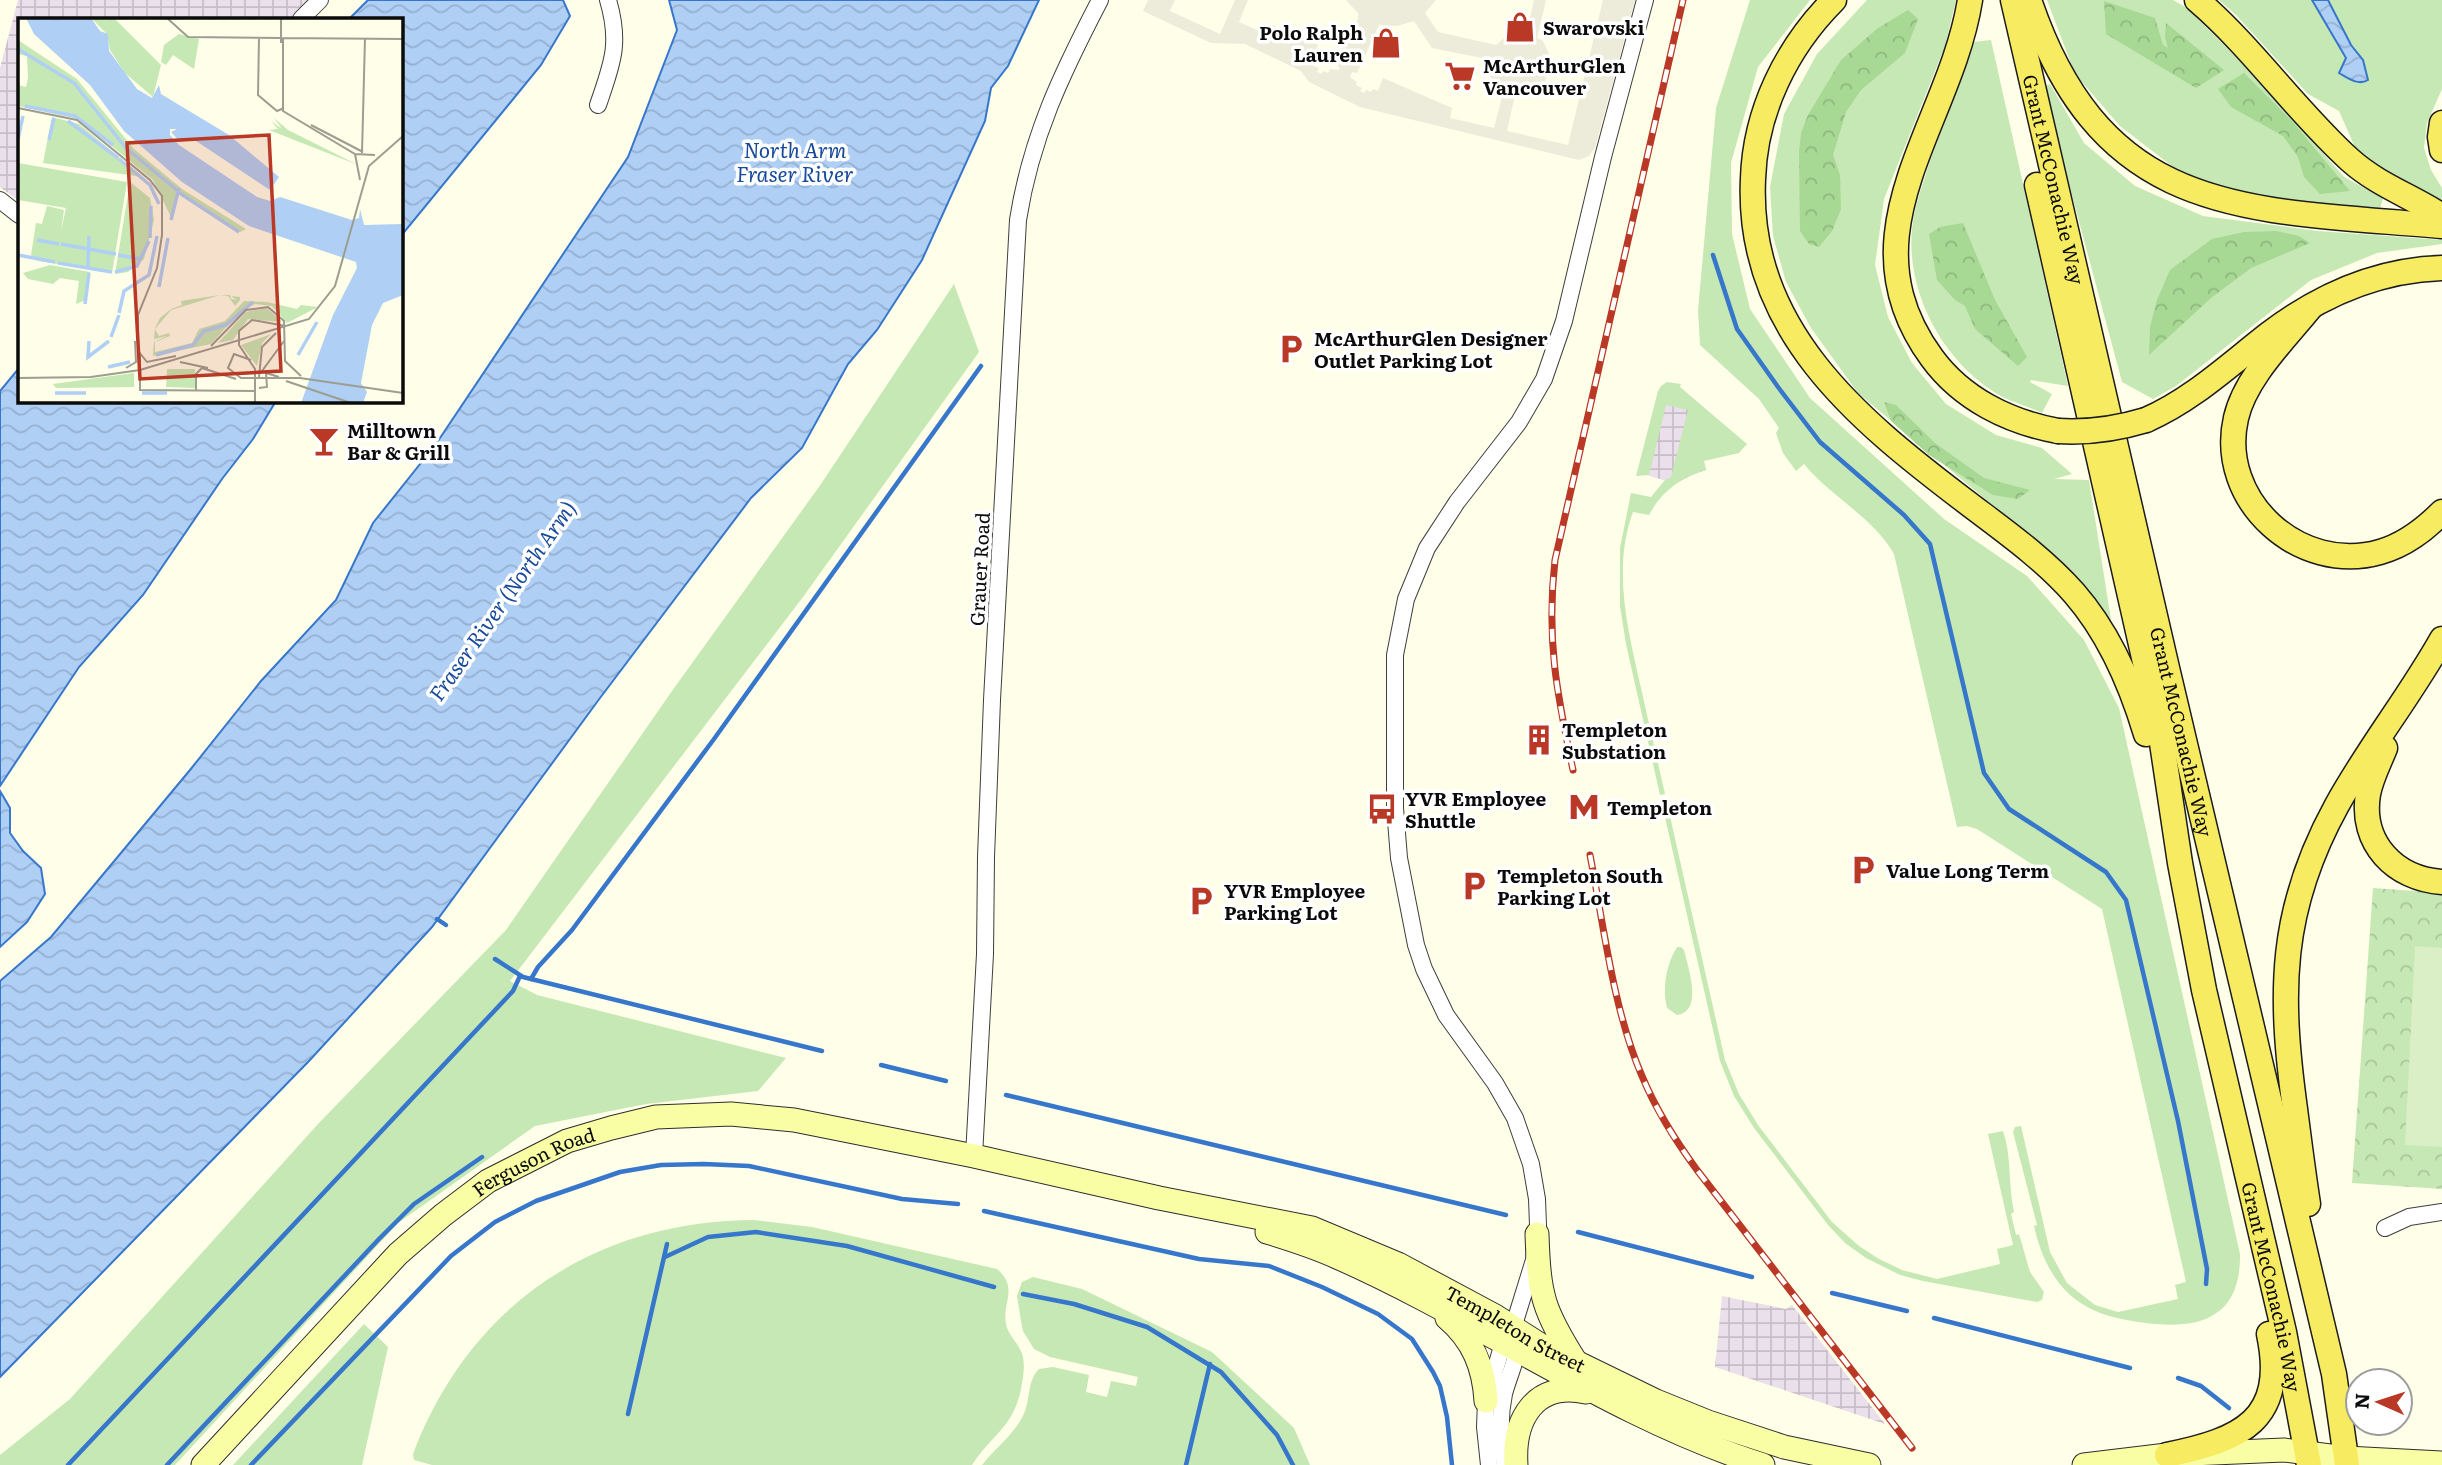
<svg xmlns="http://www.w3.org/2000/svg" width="2442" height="1465" viewBox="0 0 2442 1465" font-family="Literata,serif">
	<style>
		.industrial { fill: url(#industrial-grid) }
		.grass { fill: #c6e8b4 }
		.forest { fill: url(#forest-crowns) }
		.park { fill: url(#park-crowns) }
		.pitch { fill: #daefc6 }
		.plaza { fill: #edebda; fill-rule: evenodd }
		.water { fill: url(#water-waves); stroke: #3777cb; stroke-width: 2 }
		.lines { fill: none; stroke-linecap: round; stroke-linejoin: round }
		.stream { stroke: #3777cb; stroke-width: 4.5 }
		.street-casing { stroke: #3e3e3e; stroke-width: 18 }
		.secondary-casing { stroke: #2d2d2d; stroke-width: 25 }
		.primary-casing { stroke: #1c1c1c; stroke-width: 27 }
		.street { stroke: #fff; stroke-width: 16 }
		.secondary { stroke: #f9fea5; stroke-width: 23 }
		.primary { stroke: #f7ec61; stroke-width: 24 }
		.rail-casing { stroke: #b93826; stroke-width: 7 }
		.rail { stroke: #fff; stroke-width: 4.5; stroke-dasharray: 13; stroke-linecap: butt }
		.primary-bridge-casing { stroke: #1c1c1c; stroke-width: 27; stroke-linecap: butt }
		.primary-bridge { stroke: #f7ec61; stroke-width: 24 }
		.labels { text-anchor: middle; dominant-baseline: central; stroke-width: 7; stroke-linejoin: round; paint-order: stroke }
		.poi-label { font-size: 19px; font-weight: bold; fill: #0b0b0b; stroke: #fff; text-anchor: start }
		.street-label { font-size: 19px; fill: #0b0b0b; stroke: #fff }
		.water-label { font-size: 21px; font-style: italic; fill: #174a9a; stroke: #fff }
		.inset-river { fill: none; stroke: #afcff5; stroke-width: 3.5 }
		.inset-road { fill: none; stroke: #9d9d90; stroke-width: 2 }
		.view { fill: #b93826; fill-opacity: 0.15; stroke: #b93826; stroke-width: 3.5 }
		.inset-edge { fill: none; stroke: #0b0b0b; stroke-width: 3.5 }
	</style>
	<defs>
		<pattern id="industrial-grid" width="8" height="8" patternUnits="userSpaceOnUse" patternTransform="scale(1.75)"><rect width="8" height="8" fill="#eadfea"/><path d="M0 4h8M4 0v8" fill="none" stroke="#c7bec7"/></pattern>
		<pattern id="forest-crowns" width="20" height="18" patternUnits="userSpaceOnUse" patternTransform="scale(1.75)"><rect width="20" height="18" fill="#a7d894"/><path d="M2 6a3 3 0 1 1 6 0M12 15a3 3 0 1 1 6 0" fill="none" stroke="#8eb87e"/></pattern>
		<pattern id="park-crowns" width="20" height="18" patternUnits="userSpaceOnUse" patternTransform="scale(1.75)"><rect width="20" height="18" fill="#c6e8b4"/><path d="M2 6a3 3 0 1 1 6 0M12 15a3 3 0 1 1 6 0" fill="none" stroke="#a9c699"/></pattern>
		<pattern id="water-waves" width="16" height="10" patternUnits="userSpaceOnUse" patternTransform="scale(1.75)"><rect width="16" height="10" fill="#afcff5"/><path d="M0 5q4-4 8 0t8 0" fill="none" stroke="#95b0d1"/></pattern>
	</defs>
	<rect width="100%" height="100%" fill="#fffee9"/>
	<g class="industrial">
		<path d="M18 0H311L292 19H19V201L0 187V68Z"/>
		<path d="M1666 389 1706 423 1701 449 1706 470 1692 475 1675 484 1644 474Z"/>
		<path d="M1722 1296 1786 1309 1792 1305 1885 1424 1715 1367Z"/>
	</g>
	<g class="grass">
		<path d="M1750 0H1810L1758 67 1731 163 1732 234 1750 309 1810 398 1944 519 2027 576 2084 640 2119 708 2240 1254C2241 1317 2201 1330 2146 1323 2116 1319 2091 1314 2068 1293 2050 1276 2039 1250 2034 1226L2037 1225 2013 1132 2015 1127 2021 1126 2050 1252 2067 1283 2095 1305 2118 1312 2178 1299 2175 1285 2186 1282 2102 909 1977 829 1967 826 1957 827 1894 554C1873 517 1831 497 1804 464L1796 471 1783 453 1776 433 1779 428 1759 399 1700 345 1698 311 1716 108Z"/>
		<path d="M1867 0H1956L1945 46 1884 199 1875 265 1888 317 1912 363 1946 404 1996 435 2042 448 2072 474 2054 479 2089 480 2113 633 2056 558 1858 393 1811 328 1786 282 1773 236 1770 187 1784 114 1817 54Z"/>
		<path d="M2047 0H2173L2187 8 2245 66 2344 177 2383 198 2380 209 2251 197 2196 181 2177 170 2120 126 2075 74Z"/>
		<path d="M2219 0H2442V89L2427 123 2424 148 2431 170 2442 188V201L2408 188 2358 154 2339 111 2308 94 2236 15Z"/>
		<path d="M1991 40 2068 386 2031 380 2030 382 2052 394 2042 413C2027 406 2008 401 1994 392 1941 358 1906 291 1912 229 1914 207 1922 187 1928 167 1942 125 1958 83 1973 42Z"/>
		<path d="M2050 84 2084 143 2135 186 2203 216 2318 231 2442 240V244L2377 253 2311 280 2176 386 2153 399 2122 382 2043 87Z"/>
		<path d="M954 284 979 352 803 597 510 981 537 995 786 1058 758 1091 646 1104 535 1126 398 1223 175 1465H0V1455L70 1399 318 1124 506 930 672 691 821 484Z"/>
		<path d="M1667 382 1681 384 1680 387 1747 444 1739 453 1704 461 1706 470C1680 478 1662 491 1649 515L1633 512C1612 569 1628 631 1641 688 1649 724 1657 759 1665 794L1660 795 1626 644 1620 606V548L1631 493 1651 497 1665 480 1671 477 1688 410 1666 405 1649 475 1636 476 1658 391 1661 386Z"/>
		<path d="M1667 803 1725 1060 1739 1094 1758 1125 1832 1222 1859 1246 1879 1259 1902 1270 1937 1279 2000 1264 1997 1249 2013 1245 1988 1134 2003 1131C2012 1157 2008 1185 2014 1212L2011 1214 2016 1235 2019 1234 2030 1272 2044 1292 2042 1300 2037 1302 1923 1281 1900 1275 1866 1258 1845 1243 1828 1225 1754 1128 1734 1096 1720 1061 1662 804Z"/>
		<path d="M1677 947H1681L1684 950C1688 967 1704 1012 1677 1015L1667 1008C1662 988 1666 965 1677 947Z"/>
		<path d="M754 1220 812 1227 997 1269C1019 1288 1002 1301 1006 1324 1008 1336 1020 1344 1023 1357 1025 1368 1023 1378 1021 1389 1013 1428 991 1435 972 1465H432L414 1460 413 1454C470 1304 595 1221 754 1220Z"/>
		<path d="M1033 1277 1082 1289 1212 1352 1294 1428 1310 1465H982C996 1447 1016 1434 1025 1411 1030 1398 1028 1379 1039 1369L1053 1367 1089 1375 1086 1392 1107 1397 1111 1381 1136 1386 1138 1377 1050 1357 1034 1349 1023 1331 1021 1321 1017 1296 1022 1282Z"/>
		<path d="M364 1324 388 1347 362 1465H233Z"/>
	</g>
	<g class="forest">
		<path d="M2104 1 2155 18 2163 45 2168 48 2165 37 2166 23 2224 70 2196 88 2106 34Z"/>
		<path d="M1908 10 1918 19 1905 53 1861 90 1846 112 1833 155 1840 175 1841 209 1832 231 1819 247 1809 244 1800 231 1799 152 1801 133 1808 115 1841 60 1878 28Z"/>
		<path d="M2244 73 2292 121 2350 191 2320 194 2304 177 2298 157 2283 136 2231 107 2218 89Z"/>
		<path d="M1963 223 1995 300 2027 357 2018 366 1975 329 1965 306 1955 300 1937 280 1929 234 1940 227Z"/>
		<path d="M2276 231 2299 236 2310 243 2251 268 2211 298 2149 355 2150 327 2157 300 2170 270 2212 239 2244 232Z"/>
		<path d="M1884 402 1896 405 1935 443 1984 478 2030 490 2018 499 1993 495 1929 455 1891 421Z"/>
	</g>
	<path class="park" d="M2373 888 2442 893V1189L2352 1183Z"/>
	<path class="pitch" d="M2415 946 2442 948V1147L2405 1145Z"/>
	<path class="plaza" d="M1148 0H1175L1170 11 1220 34 1235 0H1248L1239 22 1268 35 1273 25 1318 45 1310 61 1314 63 1313 66 1319 68 1317 72 1321 74 1323 71 1328 73 1330 69 1339 70 1340 68 1335 63 1358 19V13L1346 0H1436L1425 13 1438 32 1496 45 1510 33 1526 36 1534 0H1546L1537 38 1543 41 1551 58 1544 86 1530 98 1515 95 1507 131 1568 145 1603 0H1635L1595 148 1589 156 1579 160 1360 107 1309 82 1301 71 1245 44 1211 43 1143 11ZM1414 21 1432 48 1492 60 1489 73 1496 90 1503 93 1494 128 1450 118 1452 108 1383 78 1378 91 1373 89 1371 92 1366 90 1364 93 1360 91 1362 88 1356 85 1357 82 1350 77 1352 72 1357 73 1379 25 1397 26Z"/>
	<g class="water">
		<path d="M368 0H563L570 16 541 65 401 236V19H349Z"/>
		<path d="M669 0H1039L1008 66 991 88 985 121 922 260 877 330 848 364 802 448 751 498 600 698 432 927 309 1061 0 1377V981L51 937 190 770 261 681 336 600 373 523 436 444 628 157 677 30Z"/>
		<path d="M2312 0H2328L2351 45 2363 60 2368 80C2358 86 2348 78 2339 73L2346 58Z"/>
		<path d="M19 368V401H276L253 439 222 479 143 595 79 667 0 786V391Z"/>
		<path d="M0 791 10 808V833L23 851 41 868 45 894 27 922 0 947Z"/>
	</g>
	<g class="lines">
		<g class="stream">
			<path d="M1713 255 1737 329 1778 387 1820 442 1904 515 1930 544 1984 773 2009 809 2106 872 2126 900 2178 1121 2207 1269 2206 1284"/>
			<path d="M437 919 446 925"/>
			<path d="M495 959 523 977 822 1051"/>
			<path d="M531 979 538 967 572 930 714 739 981 366"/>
			<path d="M881 1065 946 1081"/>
			<path d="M1006 1095 1506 1215"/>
			<path d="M984 1211 1199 1259 1269 1266 1322 1287 1378 1314 1412 1339 1433 1372 1440 1386 1447 1417 1452 1465"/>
			<path d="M1578 1232 1752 1277"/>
			<path d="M665 1257 708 1237 756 1232 847 1246 994 1287"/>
			<path d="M1832 1293 1907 1311"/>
			<path d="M1023 1294 1074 1304 1147 1327 1221 1372 1277 1435 1293 1465"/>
			<path d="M1934 1318 2130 1368"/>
			<path d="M2178 1378 2201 1386 2229 1408"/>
			<path d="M628 1414 667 1244"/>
			<path d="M68 1465 513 991 520 976"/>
			<path d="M167 1465 379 1239 414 1204 482 1157"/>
			<path d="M251 1465 451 1256 495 1222 536 1201 620 1172 661 1165 704 1164 749 1166 902 1199 958 1204"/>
			<path d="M1186 1465 1210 1364"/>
		</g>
		<g class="street-casing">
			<g id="street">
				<path d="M301 19 320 0"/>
				<path d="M598 105C612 64 621 44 608 0"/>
				<path d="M0 200 19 215"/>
				<path d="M974 1156 985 954 986 857 992 700 1018 220C1031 137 1062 73 1100 0"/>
				<path d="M2385 1228 2409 1217 2442 1212"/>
				<path d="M1489 1465 1485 1427 1486 1401 1503 1343 1513 1328 1534 1260 1538 1225 1537 1199 1531 1164 1515 1118 1495 1083 1446 1015 1424 969 1416 945 1399 858 1395 808V655L1406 599 1427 548 1457 502 1519 422 1544 379 1564 321 1603 157 1645 0"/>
				<path d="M1505 1465C1500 1441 1499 1418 1504 1394 1508 1377 1519 1358 1516 1341"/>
			</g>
		</g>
		<g class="secondary-casing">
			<g id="secondary">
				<path d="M1267 1232C1290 1239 1315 1247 1337 1257 1482 1321 1612 1417 1763 1465"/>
				<path d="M1537 1234C1539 1296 1543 1310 1576 1362"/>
				<path d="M1447 1318C1473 1340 1484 1367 1486 1401"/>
				<path id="s1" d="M203 1465 398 1254 443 1215 488 1181 567 1141 611 1128 656 1117 731 1114 794 1120 974 1156 1159 1198 1312 1228 1398 1264 1495 1316 1539 1344 1656 1401 1708 1422 1784 1447 1869 1465"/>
				<path d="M1516 1465C1513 1419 1535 1381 1586 1392"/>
				<path d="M2084 1465 2167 1455 2284 1450 2346 1458 2442 1463"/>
			</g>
		</g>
		<g class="primary-casing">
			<g id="primary">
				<path d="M1834 0C1786 48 1755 112 1753 179 1746 329 1857 419 1965 501 2003 530 2042 557 2074 593 2109 633 2131 684 2146 734"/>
				<path d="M1970 0C1950 126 1840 233 1932 358 1962 399 2009 422 2058 431"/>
				<path id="s2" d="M2013 0 2167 668 2334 1374 2347 1465"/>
				<path d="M2029 0C2103 219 2246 209 2442 226"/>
				<path d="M2197 0C2253 48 2295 110 2350 160 2378 185 2411 196 2442 216"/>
				<path d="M2442 123 2440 137 2442 150"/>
				<path id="s3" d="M2037 185 2147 671 2162 743 2180 863 2204 990 2284 1332 2309 1465"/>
				<path d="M2310 308C2284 340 2245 378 2236 418 2217 501 2300 575 2380 552 2405 545 2424 530 2442 512"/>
				<path d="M2146 420C2192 400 2229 365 2269 334 2319 296 2378 270 2442 268"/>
				<path d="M2385 748C2379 763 2371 778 2368 794 2360 843 2395 879 2442 882"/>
				<path d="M2308 1204C2303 1172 2299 1140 2295 1109 2279 993 2279 910 2337 805 2369 747 2410 696 2442 639"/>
				<path d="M2167 1455C2241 1440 2287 1420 2269 1334"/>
			</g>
		</g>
		<use href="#street" class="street"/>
		<use href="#secondary" class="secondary"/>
		<use href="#primary" class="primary"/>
		<g class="rail-casing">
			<g id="rail">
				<path d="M1573 770C1557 694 1546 639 1555 560L1683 0"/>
				<path d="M1590 855C1604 927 1613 1009 1642 1076 1656 1110 1675 1140 1697 1170L1912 1448"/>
			</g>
		</g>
		<use href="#rail" class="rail"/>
		<g class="primary-bridge-casing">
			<path id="primary-bridge" d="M2058 431C2089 433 2116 429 2146 420"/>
		</g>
		<use href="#primary-bridge" class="primary-bridge"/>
	</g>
	<defs>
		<g id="shop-bare" transform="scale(2.415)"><path d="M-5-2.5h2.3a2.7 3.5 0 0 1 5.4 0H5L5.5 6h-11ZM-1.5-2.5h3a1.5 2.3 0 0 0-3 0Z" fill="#b93826" stroke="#fff" stroke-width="2.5" paint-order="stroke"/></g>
		<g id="supermarket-bare" transform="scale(2.415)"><path d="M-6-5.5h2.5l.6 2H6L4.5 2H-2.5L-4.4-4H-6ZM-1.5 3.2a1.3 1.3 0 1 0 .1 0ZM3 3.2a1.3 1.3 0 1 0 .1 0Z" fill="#b93826" stroke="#fff" stroke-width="2.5" paint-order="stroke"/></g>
		<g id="parking-bare" transform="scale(2.415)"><path d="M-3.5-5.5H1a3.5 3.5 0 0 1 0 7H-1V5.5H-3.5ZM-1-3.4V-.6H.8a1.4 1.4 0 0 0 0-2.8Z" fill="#b93826" stroke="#fff" stroke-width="2.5" paint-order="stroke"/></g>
		<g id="bar-bare" transform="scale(2.415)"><path d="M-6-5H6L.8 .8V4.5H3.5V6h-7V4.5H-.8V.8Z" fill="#b93826" stroke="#fff" stroke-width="2.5" paint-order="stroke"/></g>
		<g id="building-bare" transform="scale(2.415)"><path d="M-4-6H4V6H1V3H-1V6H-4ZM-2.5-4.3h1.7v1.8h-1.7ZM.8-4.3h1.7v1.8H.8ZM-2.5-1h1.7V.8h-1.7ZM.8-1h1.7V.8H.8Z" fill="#b93826" stroke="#fff" stroke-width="2.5" paint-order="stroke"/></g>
		<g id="metro-bare" transform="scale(2.415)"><path d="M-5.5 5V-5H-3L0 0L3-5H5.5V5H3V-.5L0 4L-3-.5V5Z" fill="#b93826" stroke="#fff" stroke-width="2.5" paint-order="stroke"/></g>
		<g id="bus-bare" transform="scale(2.415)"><path d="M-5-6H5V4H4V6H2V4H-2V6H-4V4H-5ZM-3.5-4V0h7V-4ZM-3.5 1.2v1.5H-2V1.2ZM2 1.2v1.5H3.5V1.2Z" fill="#b93826" stroke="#fff" stroke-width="2.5" paint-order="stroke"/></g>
	</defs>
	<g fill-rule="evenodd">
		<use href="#shop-bare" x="1520" y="27"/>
		<use href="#shop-bare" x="1386" y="43"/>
		<use href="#supermarket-bare" x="1460" y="76"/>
		<use href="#parking-bare" x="1291" y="349"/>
		<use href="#bar-bare" x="324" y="441"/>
		<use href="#building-bare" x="1539" y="740"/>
		<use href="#metro-bare" x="1584" y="807"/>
		<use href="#bus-bare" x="1382" y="809"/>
		<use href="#parking-bare" x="1863" y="870"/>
		<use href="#parking-bare" x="1474" y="886"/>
		<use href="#parking-bare" x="1201" y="901"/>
	</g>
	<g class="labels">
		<g class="poi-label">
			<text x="1543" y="27">Swarovski</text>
			<text x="1363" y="32" text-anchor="end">Polo Ralph<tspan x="1363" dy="22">Lauren</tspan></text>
			<text x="1483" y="65">McArthurGlen<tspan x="1483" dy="22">Vancouver</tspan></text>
			<text x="1314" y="338">McArthurGlen Designer<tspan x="1314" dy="22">Outlet Parking Lot</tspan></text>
			<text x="347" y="430">Milltown<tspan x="347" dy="22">Bar &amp; Grill</tspan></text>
			<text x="1562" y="729">Templeton<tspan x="1562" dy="22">Substation</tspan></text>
			<text x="1405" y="798">YVR Employee<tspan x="1405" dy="22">Shuttle</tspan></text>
			<text x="1607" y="807">Templeton</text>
			<text x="1886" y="870">Value Long Term</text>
			<text x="1497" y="875">Templeton South<tspan x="1497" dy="22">Parking Lot</tspan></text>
			<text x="1224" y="890">YVR Employee<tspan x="1224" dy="22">Parking Lot</tspan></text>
		</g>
		<g class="street-label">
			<text stroke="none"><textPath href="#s2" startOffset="184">Grant McConachie Way</textPath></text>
			<text transform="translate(979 569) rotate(-87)">Grauer Road</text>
			<text stroke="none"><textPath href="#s2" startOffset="751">Grant McConachie Way</textPath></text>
			<text stroke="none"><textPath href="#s1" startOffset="453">Ferguson Road</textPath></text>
			<text stroke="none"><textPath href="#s3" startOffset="1127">Grant McConachie Way</textPath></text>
			<text stroke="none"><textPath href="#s1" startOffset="1479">Templeton Street</textPath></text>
		</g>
		<g class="water-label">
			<text x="795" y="148">North Arm<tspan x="795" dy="24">Fraser River</tspan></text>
			<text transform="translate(501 600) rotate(-55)">Fraser River (North Arm)</text>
		</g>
	</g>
	<g transform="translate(18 18)">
		<rect width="385" height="385" fill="#fffee9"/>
		<path d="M0 22 59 61 116 131 164 171 228 211 222 214 159 172 153 199 135 162 61 101 0 88V67L8 69 10 60 9 38 0 36ZM34 99 61 106 125 159 25 145ZM256 100 270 112 340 147 251 112 260 111 253 103 264 111ZM0 145 109 164 94 255 21 243 13 237 18 205 24 206 29 188 46 192 43 213 48 190 0 182ZM112 164 132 180 136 202 126 241 110 254 97 256ZM32 247 72 254 68 282 58 286 61 263 42 260 35 266 10 261 5 255ZM202 277 153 292 137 311 141 318 151 315 152 318 137 324V334L174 325 181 311 207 303 226 283 249 284 279 291 283 287 300 289 269 305 254 288 237 286 222 294 193 326 135 338 136 324 149 318 136 321 137 310 142 300 153 291 164 287 163 283 202 277H212L213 281 219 282 213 278 222 279V282L217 288 210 278ZM249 290 264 304 230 301 215 322 200 325 228 294ZM253 316 244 325 239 348 223 327ZM116 355V369L38 370 35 366Z" fill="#c6e8b4"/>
		<path d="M73 0H96L143 47 135 79 107 55 92 32 89 16ZM161 16 181 21 176 51 155 37 148 47 143 44 146 27ZM149 351H177V370L148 369Z" fill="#c6e8b4"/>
		<path d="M8 0H73L82 13 90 16 91 33 119 71 134 80 141 67 143 76 211 117 261 159 252 172 175 121 162 124 153 114 159 111H152V117L161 127 239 179 252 183 262 179 334 202 341 200 342 191 346 207 385 206V277L365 285 354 307 343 365 349 374 345 385H283L315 297 339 250 338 244 231 208 164 164 106 113 72 67 16 16Z" fill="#afcff5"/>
		<path class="inset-river" d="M0 31 56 65 108 130 159 172M7 88 57 98 95 127M50 103 100 140M0 121 5 98M31 122 36 100M101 141 132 167 141 186M160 174 221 214M153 202 161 170M132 220 133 188M19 222 41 226M43 226 98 236M0 237 37 244M100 237 123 241M40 245 94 254M70 248 71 218M97 254 119 248 131 223M141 269 150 220M67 286 71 255M101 295 106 273 131 257 139 218M93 319 101 297M71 323 70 339 91 323M138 337 175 327 186 313 208 307 235 284M280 337 299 304M90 349 112 344M37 375H68M124 375H149"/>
		<path class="inset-road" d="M149 0 170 19 263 20V25M263 0V20L385 21M241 20 240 77 259 93 266 90M265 20V93L337 136 357 137M0 90 59 102 132 162 144 178V217L139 250 120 297V327M293 107 345 134M344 135 347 20M337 136 342 162M193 328 228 292 250 289 266 303 267 343 283 358M121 334 129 344 158 338M122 337V372L238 373M233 342 216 336 210 350 223 360H282L385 375M162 344 190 350M108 350 118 344 117 323M244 353 266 323M241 359 244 329 258 315M0 360 73 359 122 352 291 301 317 268 351 148 385 118M268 363 333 385M241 370 249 369 248 355 261 359M178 373V356L184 350 218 361M237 385V351L221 327V313L234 302 268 308"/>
		<path class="view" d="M251 117 263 353 122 361 109 125Z"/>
		<rect width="385" height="385" class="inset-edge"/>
	</g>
	<g transform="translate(2379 1402) rotate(273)"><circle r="33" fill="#ffffff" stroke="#9d9d9d" stroke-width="2"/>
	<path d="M0-5L12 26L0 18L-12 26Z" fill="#b93826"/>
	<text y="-10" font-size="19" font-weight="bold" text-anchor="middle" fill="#0b0b0b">N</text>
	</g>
</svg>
